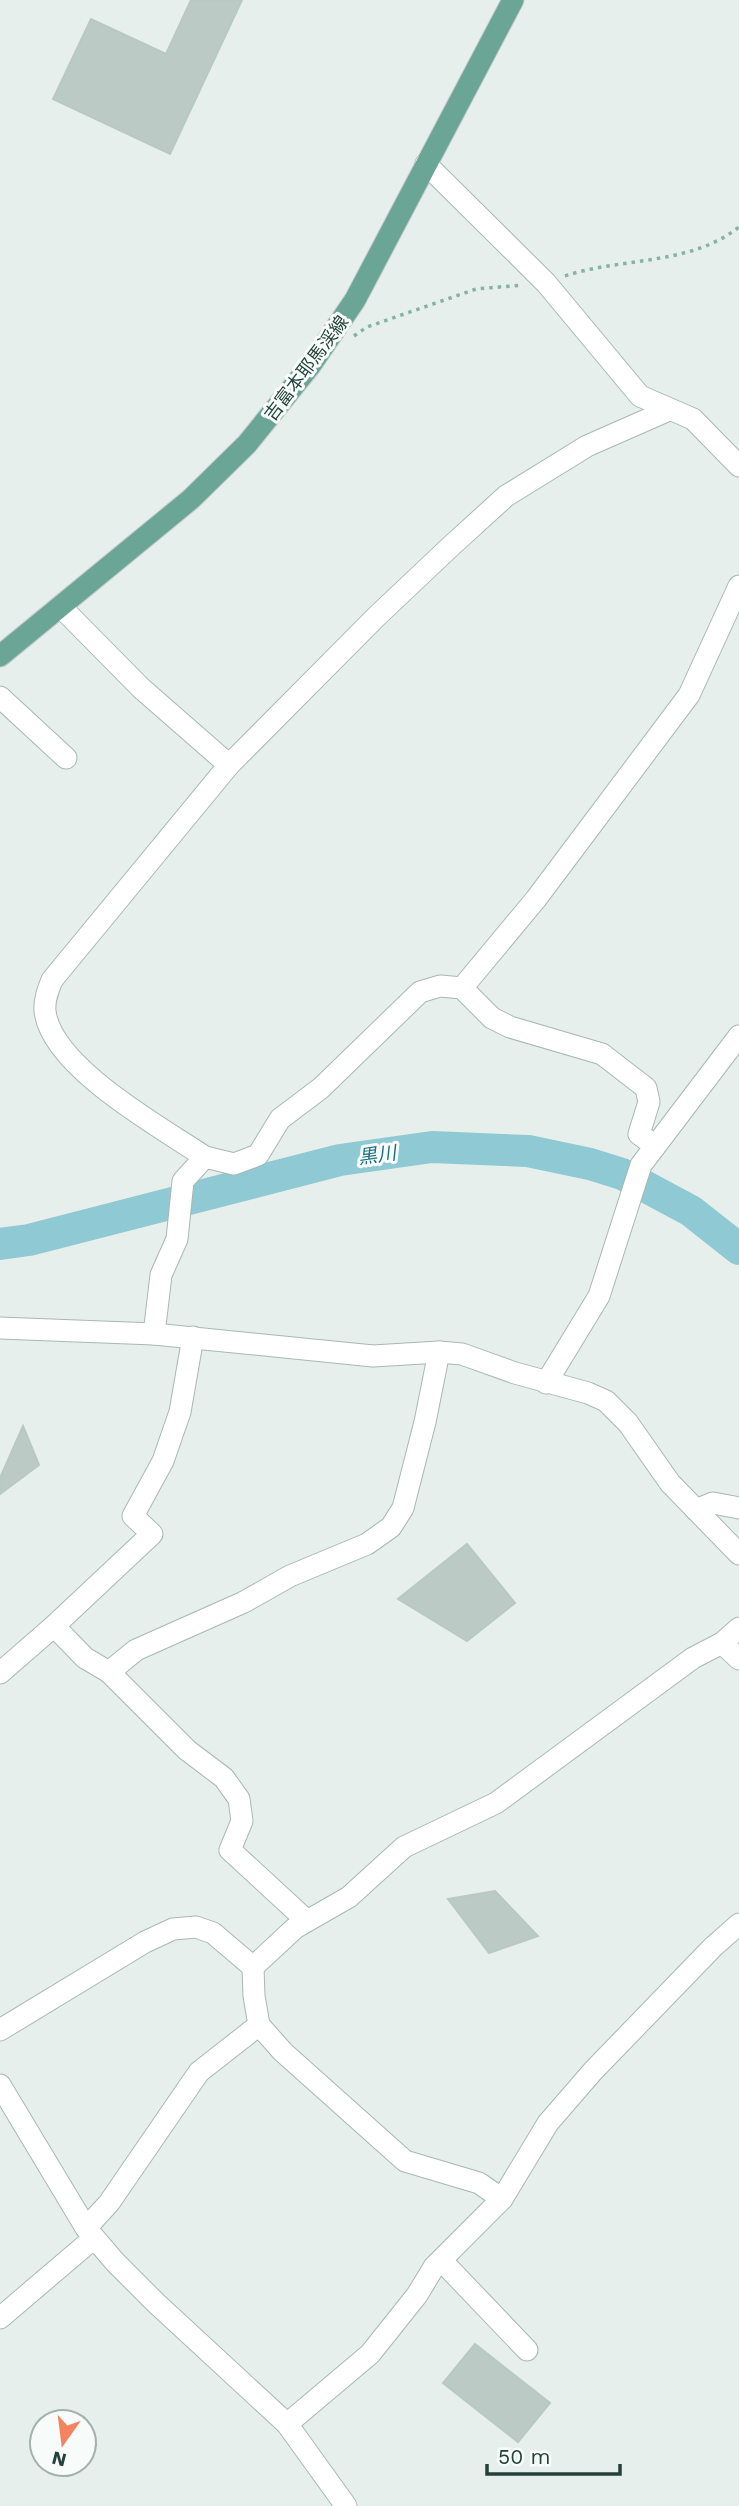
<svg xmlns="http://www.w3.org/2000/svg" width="739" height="2506" viewBox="0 0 739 2506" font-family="'Work Sans','Noto Sans JP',sans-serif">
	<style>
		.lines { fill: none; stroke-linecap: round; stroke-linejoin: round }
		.river { stroke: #8ec9d4; stroke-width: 32 }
		.building { fill: #bbcac4; stroke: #b8c9c2; stroke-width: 2 }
		.minor-casing { stroke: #a8b8b2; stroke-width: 23 }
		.primary-casing { stroke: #c2cac8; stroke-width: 23 }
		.path { stroke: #86b3a5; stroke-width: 3.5; stroke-dasharray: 3.5 5; stroke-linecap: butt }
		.minor { stroke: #fff; stroke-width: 21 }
		.primary { stroke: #6aa596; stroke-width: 21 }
		.labels { text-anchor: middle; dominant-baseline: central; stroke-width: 6; stroke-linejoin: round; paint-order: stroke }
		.street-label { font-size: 18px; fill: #24423a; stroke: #f7fbf9 }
		.water-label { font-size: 19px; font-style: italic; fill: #1c6f80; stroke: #f7fbf9 }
	</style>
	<rect width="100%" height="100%" fill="#e6efeb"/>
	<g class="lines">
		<path class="river" d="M0 1244 29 1240 340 1160 432 1147 528 1151 590 1164 622 1174 691 1211 739 1249"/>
	</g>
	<g class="building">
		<path d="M191 0H242L170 154 53 99 91 19 166 54Z"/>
		<path d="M23 1426 39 1465 0 1494V1478Z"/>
		<path d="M467 1544 515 1603 467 1641 398 1599Z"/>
		<path d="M495 1891 538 1936 489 1953 448 1899Z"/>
		<path d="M475 2344 550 2403 518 2442 443 2383Z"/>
	</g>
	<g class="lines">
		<g class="minor-casing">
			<g id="minor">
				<path d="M426 164 546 283 640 396 693 419 739 466"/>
				<path d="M61 607 141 688 229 765"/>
				<path d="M0 697 66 758"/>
				<path d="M462 988 492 1018 510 1027 602 1054 646 1088 649 1102 639 1134 655 1146"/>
				<path d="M205 1157C162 1128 51 1067 45 1011 44 1000 48 990 52 980L229 765 376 617 450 547 506 496 587 446 669 410"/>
				<path d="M0 1328 154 1334 373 1356 439 1352 462 1354 515 1373 588 1393 606 1401 628 1423 670 1483 739 1554"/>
				<path d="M154 1334 161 1275 177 1239 183 1181 205 1157 234 1164 258 1155 280 1119 321 1088 420 992 440 986 462 988 536 899 689 695 739 586"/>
				<path d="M546 1383 599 1296 641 1165 739 1036"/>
				<path d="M696 1510 713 1503 739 1508"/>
				<path d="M54 1626 85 1658 109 1672 187 1750 224 1778 239 1799 242 1821 230 1850 306 1920"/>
				<path d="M722 1643 739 1659"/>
				<path d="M109 1672 136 1650 244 1602 290 1576 367 1544 391 1527 403 1508 425 1422 439 1352"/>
				<path d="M0 1673 54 1626 152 1534 133 1516 163 1461 180 1412 193 1337"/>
				<path d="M259 2025 283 2052 405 2161 479 2183 502 2199"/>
				<path d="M0 2030 145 1942 173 1929 196 1927 213 1933 253 1967 295 1928 349 1897 404 1847 496 1803 693 1658 722 1643 739 1628"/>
				<path d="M0 2085 86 2228 115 2262 156 2303 287 2424 346 2506"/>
				<path d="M86 2228 109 2203 199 2072 259 2025 254 1996 253 1967"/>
				<path d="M441 2260 527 2350"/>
				<path d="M0 2318 94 2238"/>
				<path d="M287 2424 370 2354 417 2295 434 2267 502 2199 548 2123 593 2071 713 1947 739 1924"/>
			</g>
		</g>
		<g class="primary-casing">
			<path id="primary" d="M0 656 191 499 247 444 310 366 355 300 513 0"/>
		</g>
		<g class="path">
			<path d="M565 276C621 257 690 266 739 227"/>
			<path d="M354 336 367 327 476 289 523 285"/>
		</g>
		<use href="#minor" class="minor"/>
		<use href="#primary" class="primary"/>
	</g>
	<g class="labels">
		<g class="street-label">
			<text transform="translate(306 368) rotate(-53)">吉富本耶馬渓線</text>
		</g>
		<g class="water-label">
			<text transform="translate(377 1155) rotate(-8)">黒川</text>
		</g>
	</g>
	<g transform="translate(63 2443) rotate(194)"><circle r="33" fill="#f7fbf9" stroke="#a3b1ad" stroke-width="2"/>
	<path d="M0-5L12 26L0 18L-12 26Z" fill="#f4845f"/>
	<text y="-10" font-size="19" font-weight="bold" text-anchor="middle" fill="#24423a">N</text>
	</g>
	<path d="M487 2464v10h133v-10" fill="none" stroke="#24423a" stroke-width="3.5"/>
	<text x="498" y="2464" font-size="21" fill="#24423a" stroke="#f7fbf9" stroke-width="5" paint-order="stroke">50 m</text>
</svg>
